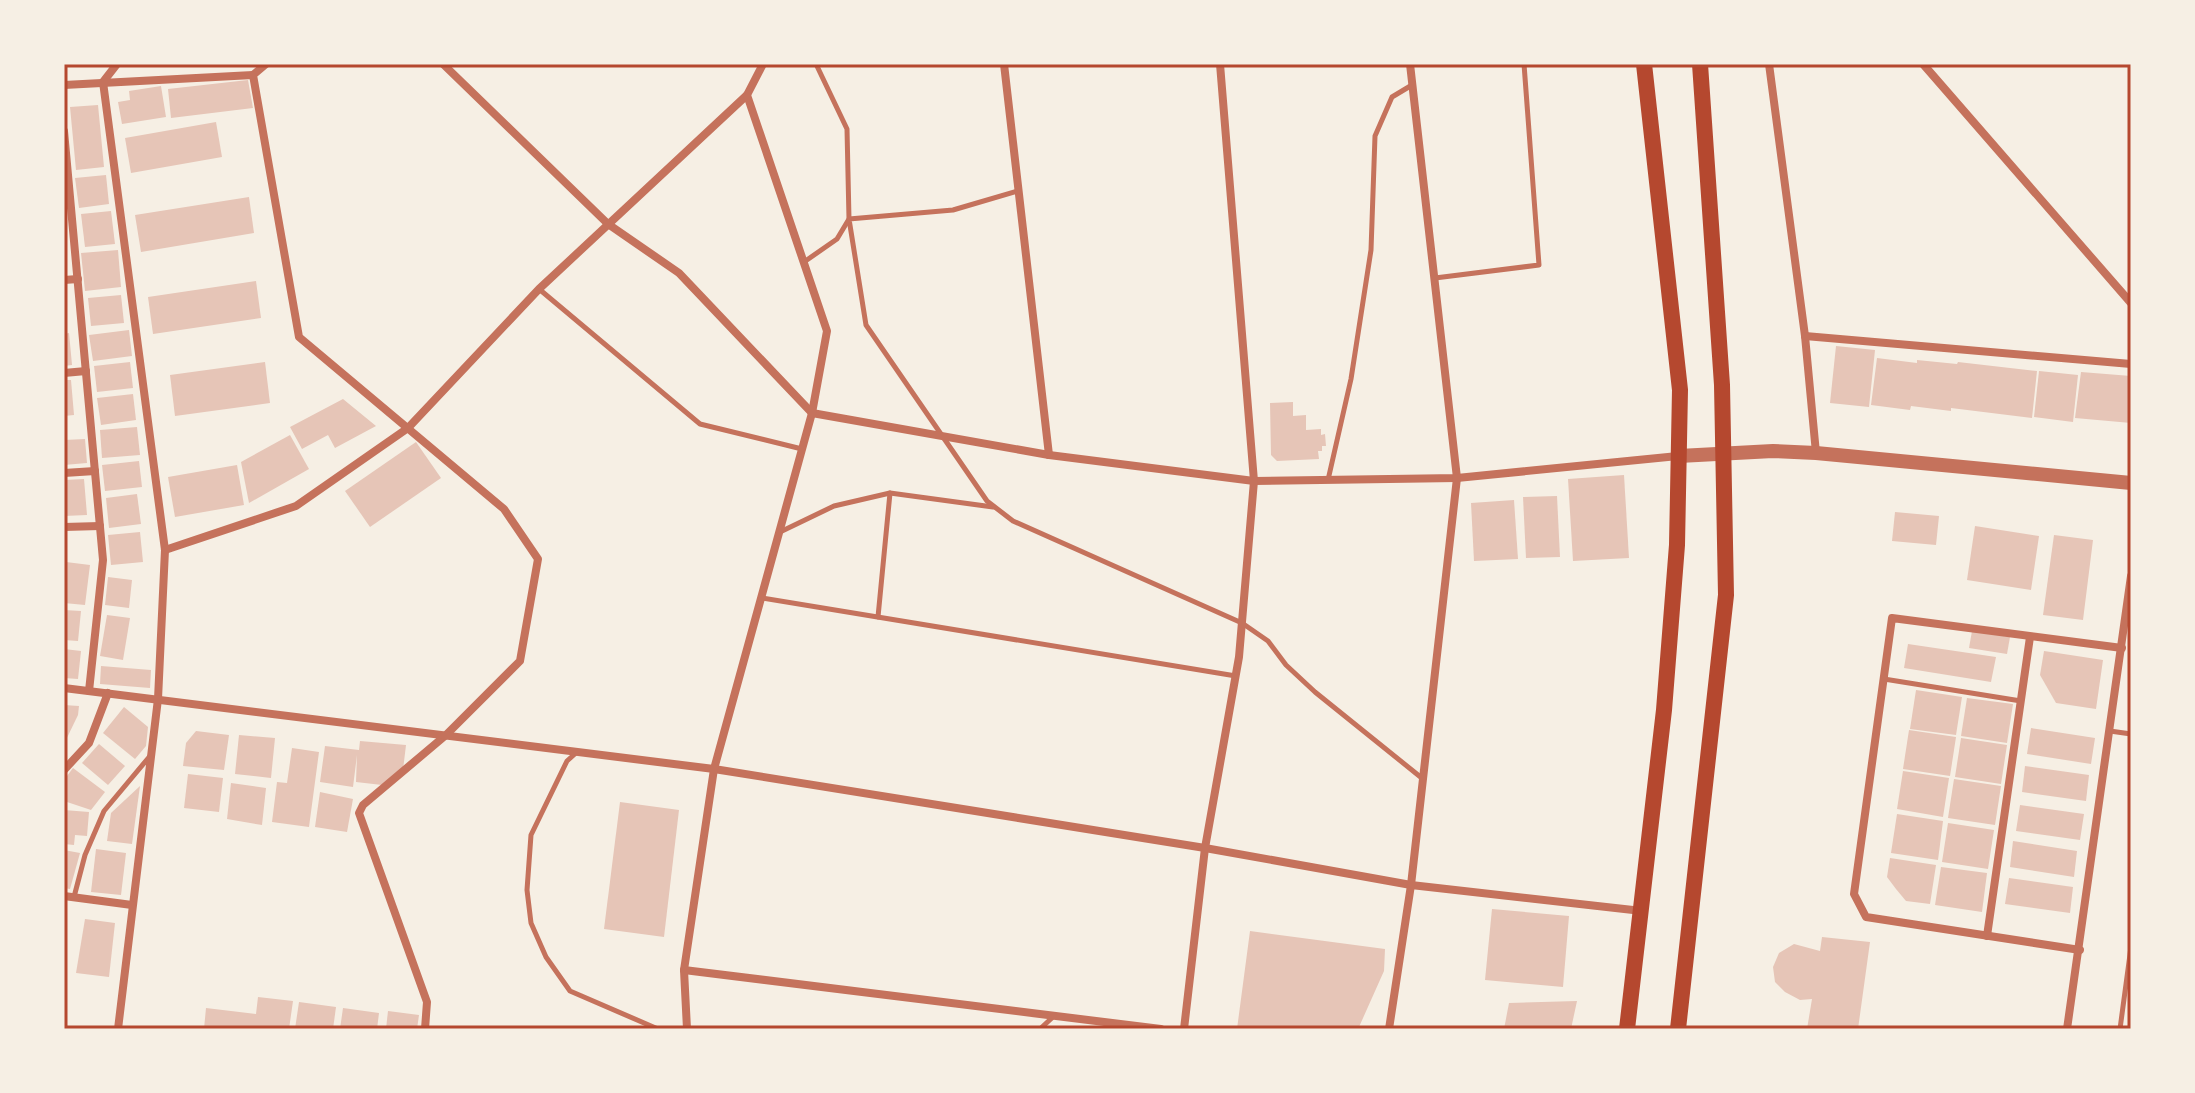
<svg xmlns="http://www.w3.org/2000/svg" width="2195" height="1093" viewBox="0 0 2195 1093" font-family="'DM Sans',sans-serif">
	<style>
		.building { fill: #e6c5b7 }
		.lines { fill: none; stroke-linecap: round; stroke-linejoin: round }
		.service { stroke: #c5725c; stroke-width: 5 }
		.minor { stroke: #c5725c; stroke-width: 8 }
		.tertiary { stroke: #c5725c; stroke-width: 14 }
		.secondary { stroke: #b5482f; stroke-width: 16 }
		.neatline { fill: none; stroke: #b5482f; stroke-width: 3 }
	</style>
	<rect width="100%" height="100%" fill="#f6efe4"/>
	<g class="building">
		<path d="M248 80 253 108 171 118 168 89Z"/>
		<path d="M161 86 166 117 122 124 118 102 130 100 129 91Z"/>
		<path d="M98 105 104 167 76 170 70 107Z"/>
		<path d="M216 122 222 157 131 173 125 138Z"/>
		<path d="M106 175 109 204 79 208 75 178Z"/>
		<path d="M249 197 254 233 141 252 135 215Z"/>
		<path d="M111 211 115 244 85 247 81 214Z"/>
		<path d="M118 250 121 287 85 291 81 253Z"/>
		<path d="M256 281 261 318 153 334 148 297Z"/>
		<path d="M121 295 124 323 91 326 88 298Z"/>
		<path d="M129 330 132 356 93 361 89 335Z"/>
		<path d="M69 333 72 365 64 366V334Z"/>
		<path d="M1836 346 1875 350 1869 407 1830 403Z"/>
		<path d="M1877 358 1917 363V360L1957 364 1958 362 2037 371 2032 418 1951 408V411L1911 406 1910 410 1871 405Z"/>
		<path d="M130 362 133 388 97 392 94 366Z"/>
		<path d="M265 362 270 403 175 416 170 375Z"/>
		<path d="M2039 371 2078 375 2073 422 2034 417Z"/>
		<path d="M2081 372 2131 376V423L2075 418Z"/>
		<path d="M64 380H71L74 415 64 416Z"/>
		<path d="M133 394 136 420 101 425 97 398Z"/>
		<path d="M343 399 376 426 335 448 328 435 302 449 290 427Z"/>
		<path d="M1293 402V416L1306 415V430L1321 429V435L1325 434 1326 446H1322V451H1318L1319 459 1277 461 1271 455 1270 403Z"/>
		<path d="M137 427 140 455 102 458 100 430Z"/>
		<path d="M290 435 309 469 249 503 241 462Z"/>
		<path d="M85 439 87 463 64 465V440Z"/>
		<path d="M416 442 441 478 370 527 345 491Z"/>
		<path d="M139 461 142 487 105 491 102 465Z"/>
		<path d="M237 465 244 505 175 517 168 477Z"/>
		<path d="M1624 475 1629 558 1573 561 1568 479Z"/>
		<path d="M84 479 87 515 64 516V480Z"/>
		<path d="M137 494 141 524 109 528 106 498Z"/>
		<path d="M1557 496 1560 557 1526 558 1523 497Z"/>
		<path d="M1514 500 1518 559 1474 561 1471 503Z"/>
		<path d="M1895 512 1939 516 1936 545 1892 541Z"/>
		<path d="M1975 526 2039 536 2031 590 1967 580Z"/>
		<path d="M140 532 143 562 111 565 108 535Z"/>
		<path d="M2054 535 2093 540 2083 620 2043 615Z"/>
		<path d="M66 562 90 565 85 605 64 603Z"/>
		<path d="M108 577 132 580 129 608 105 605Z"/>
		<path d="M64 610 81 611 78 641 64 640Z"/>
		<path d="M107 615 130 618 123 660 100 656Z"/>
		<path d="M1972 631 2010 637 2007 654 1969 648Z"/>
		<path d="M1908 644 1996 657 1991 682 1904 668Z"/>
		<path d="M64 649 81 651 78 679 64 678Z"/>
		<path d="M2044 651 2103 660 2096 709 2056 703 2040 675Z"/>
		<path d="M101 666 151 670 150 688 100 684Z"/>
		<path d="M1916 690 1962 697 1956 735 1910 729Z"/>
		<path d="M1967 698 2013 704 2007 743 1961 736Z"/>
		<path d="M64 705 79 706 78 715 64 744Z"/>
		<path d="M124 707 148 727 146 746 135 759 103 733Z"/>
		<path d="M2031 728 2095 738 2091 764 2027 754Z"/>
		<path d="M1909 730 1956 737 1950 776 1903 769Z"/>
		<path d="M196 731 229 735 224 770 183 766 186 743Z"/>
		<path d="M239 735 275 738 271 778 235 774Z"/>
		<path d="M1961 738 2007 745 2001 784 1955 777Z"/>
		<path d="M360 741 406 745 403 770 382 785 356 782 357 755 353 787 320 782 325 746 359 750Z"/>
		<path d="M99 744 125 766 108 785 82 763Z"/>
		<path d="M292 748 319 752 309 827 272 822 277 782 287 783Z"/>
		<path d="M2025 766 2089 775 2086 801 2022 792Z"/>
		<path d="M73 768 105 792 91 810 64 801V780Z"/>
		<path d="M1903 771 1949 778 1943 817 1897 809Z"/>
		<path d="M188 774 223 778 219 812 184 808Z"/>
		<path d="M1954 779 2001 786 1995 825 1948 818Z"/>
		<path d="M231 783 266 788 262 825 227 819Z"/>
		<path d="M140 786 132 844 107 841 111 813Z"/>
		<path d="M320 792 353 799 347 832 315 827Z"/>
		<path d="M620 802 679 810 664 937 604 929Z"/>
		<path d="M2020 805 2084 814 2080 840 2016 831Z"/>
		<path d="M64 810 89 812 87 836 75 835 74 845 64 844Z"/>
		<path d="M1897 814 1943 821 1938 860 1891 853Z"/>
		<path d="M1948 823 1994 830 1988 869 1942 862Z"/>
		<path d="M2013 841 2077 851 2074 877 2010 867Z"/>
		<path d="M96 849 126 853 121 895 91 892Z"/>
		<path d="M64 850 80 853 70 889 64 888Z"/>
		<path d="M1890 858 1936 865 1930 904 1906 901 1896 889 1887 877Z"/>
		<path d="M1941 867 1987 873 1982 912 1935 905Z"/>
		<path d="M2009 878 2073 887 2070 913 2005 904Z"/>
		<path d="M1492 909 1569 916 1563 987 1485 980Z"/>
		<path d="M85 919 115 923 109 977 76 973Z"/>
		<path d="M1250 931 1385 949 1384 971 1359 1027H1351V1029H1237Z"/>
		<path d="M1822 937 1870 942 1858 1029H1807L1812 999 1800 1000 1785 992 1775 982 1773 967 1779 953 1794 944 1820 951Z"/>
		<path d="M258 997 293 1001 289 1029H204L206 1008 256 1014Z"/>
		<path d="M1577 1001 1571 1029H1504L1509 1003Z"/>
		<path d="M299 1002 336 1007 333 1029H295Z"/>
		<path d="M343 1008 379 1013 377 1029H340Z"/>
		<path d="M388 1011 419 1015 417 1029H386Z"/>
	</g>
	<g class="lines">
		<g class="service">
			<path d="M1018 191 953 210 849 219 866 325 987 501 1013 521 1242 623 1268 641 1286 665 1315 692 1423 779"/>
			<path d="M804 262 837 239 849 219 847 129 816 64"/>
			<path d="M1435 278 1539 265 1524 64"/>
			<path d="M539 289 700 424 802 449"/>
			<path d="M1328 480 1351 379 1371 250 1375 136 1392 97 1412 85"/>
			<path d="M780 532 834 506 890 493 993 507"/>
			<path d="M762 598 1236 676"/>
			<path d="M878 617 890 493"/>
			<path d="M1884 679 2021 701"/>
			<path d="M2110 731 2131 734"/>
			<path d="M577 752 567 761 531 835 527 890 531 923 546 957 570 991 658 1029"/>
			<path d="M74 897 85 855 104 811 150 756"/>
			<path d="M1040 1029 1054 1016"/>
			<path d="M2120 1029 2131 947"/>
		</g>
		<g class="minor">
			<path d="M117 64 103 82 165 550 158 699 118 1029"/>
			<path d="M266 64 253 75 299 337 504 509 538 559 520 661 446 735 363 805 359 813 427 1002 425 1029"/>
			<path d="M443 64 608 224 679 273 812 413 1049 455 1254 481 1457 478 1678 456"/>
			<path d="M1004 64 1049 455"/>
			<path d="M1769 64 1805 336 1816 453"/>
			<path d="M1923 64 2131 303"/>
			<path d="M64 85 253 75"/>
			<path d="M64 131 103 560 89 691"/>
			<path d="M64 280 78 279"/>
			<path d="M1805 336 2131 364"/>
			<path d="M64 373 86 371"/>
			<path d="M64 473 95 471"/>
			<path d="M64 527 100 526"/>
			<path d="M165 550 296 506 408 428 539 289 747 95"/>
			<path d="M64 688 714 769 1205 848 1411 885 1642 911"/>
			<path d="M64 770 89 743 108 693"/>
			<path d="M64 896 132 905"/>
			<path d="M1987 936 2030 637"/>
			<path d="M2080 950 1866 917 1854 894 1892 618 2122 648"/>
			<path d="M684 970 1161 1029"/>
			<path d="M687 1029 684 970 714 769 812 413 827 331 747 95 763 64"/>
			<path d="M1184 1029 1205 848 1239 657 1254 481 1220 64"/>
			<path d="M1389 1029 1411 885 1457 478 1410 64"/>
			<path d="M2067 1029 2131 576"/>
		</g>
		<path class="tertiary" d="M1679 456 1773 451 1816 453 2131 483"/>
		<g class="secondary">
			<path d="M1627 1029 1664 710 1677 545 1680 390 1644 64"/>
			<path d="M1678 1029 1726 595 1722 385 1700 64"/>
		</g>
	</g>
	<rect width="2195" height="1093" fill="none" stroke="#f6efe4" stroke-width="132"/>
	<rect x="66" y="66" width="2063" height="961" class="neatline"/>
</svg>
